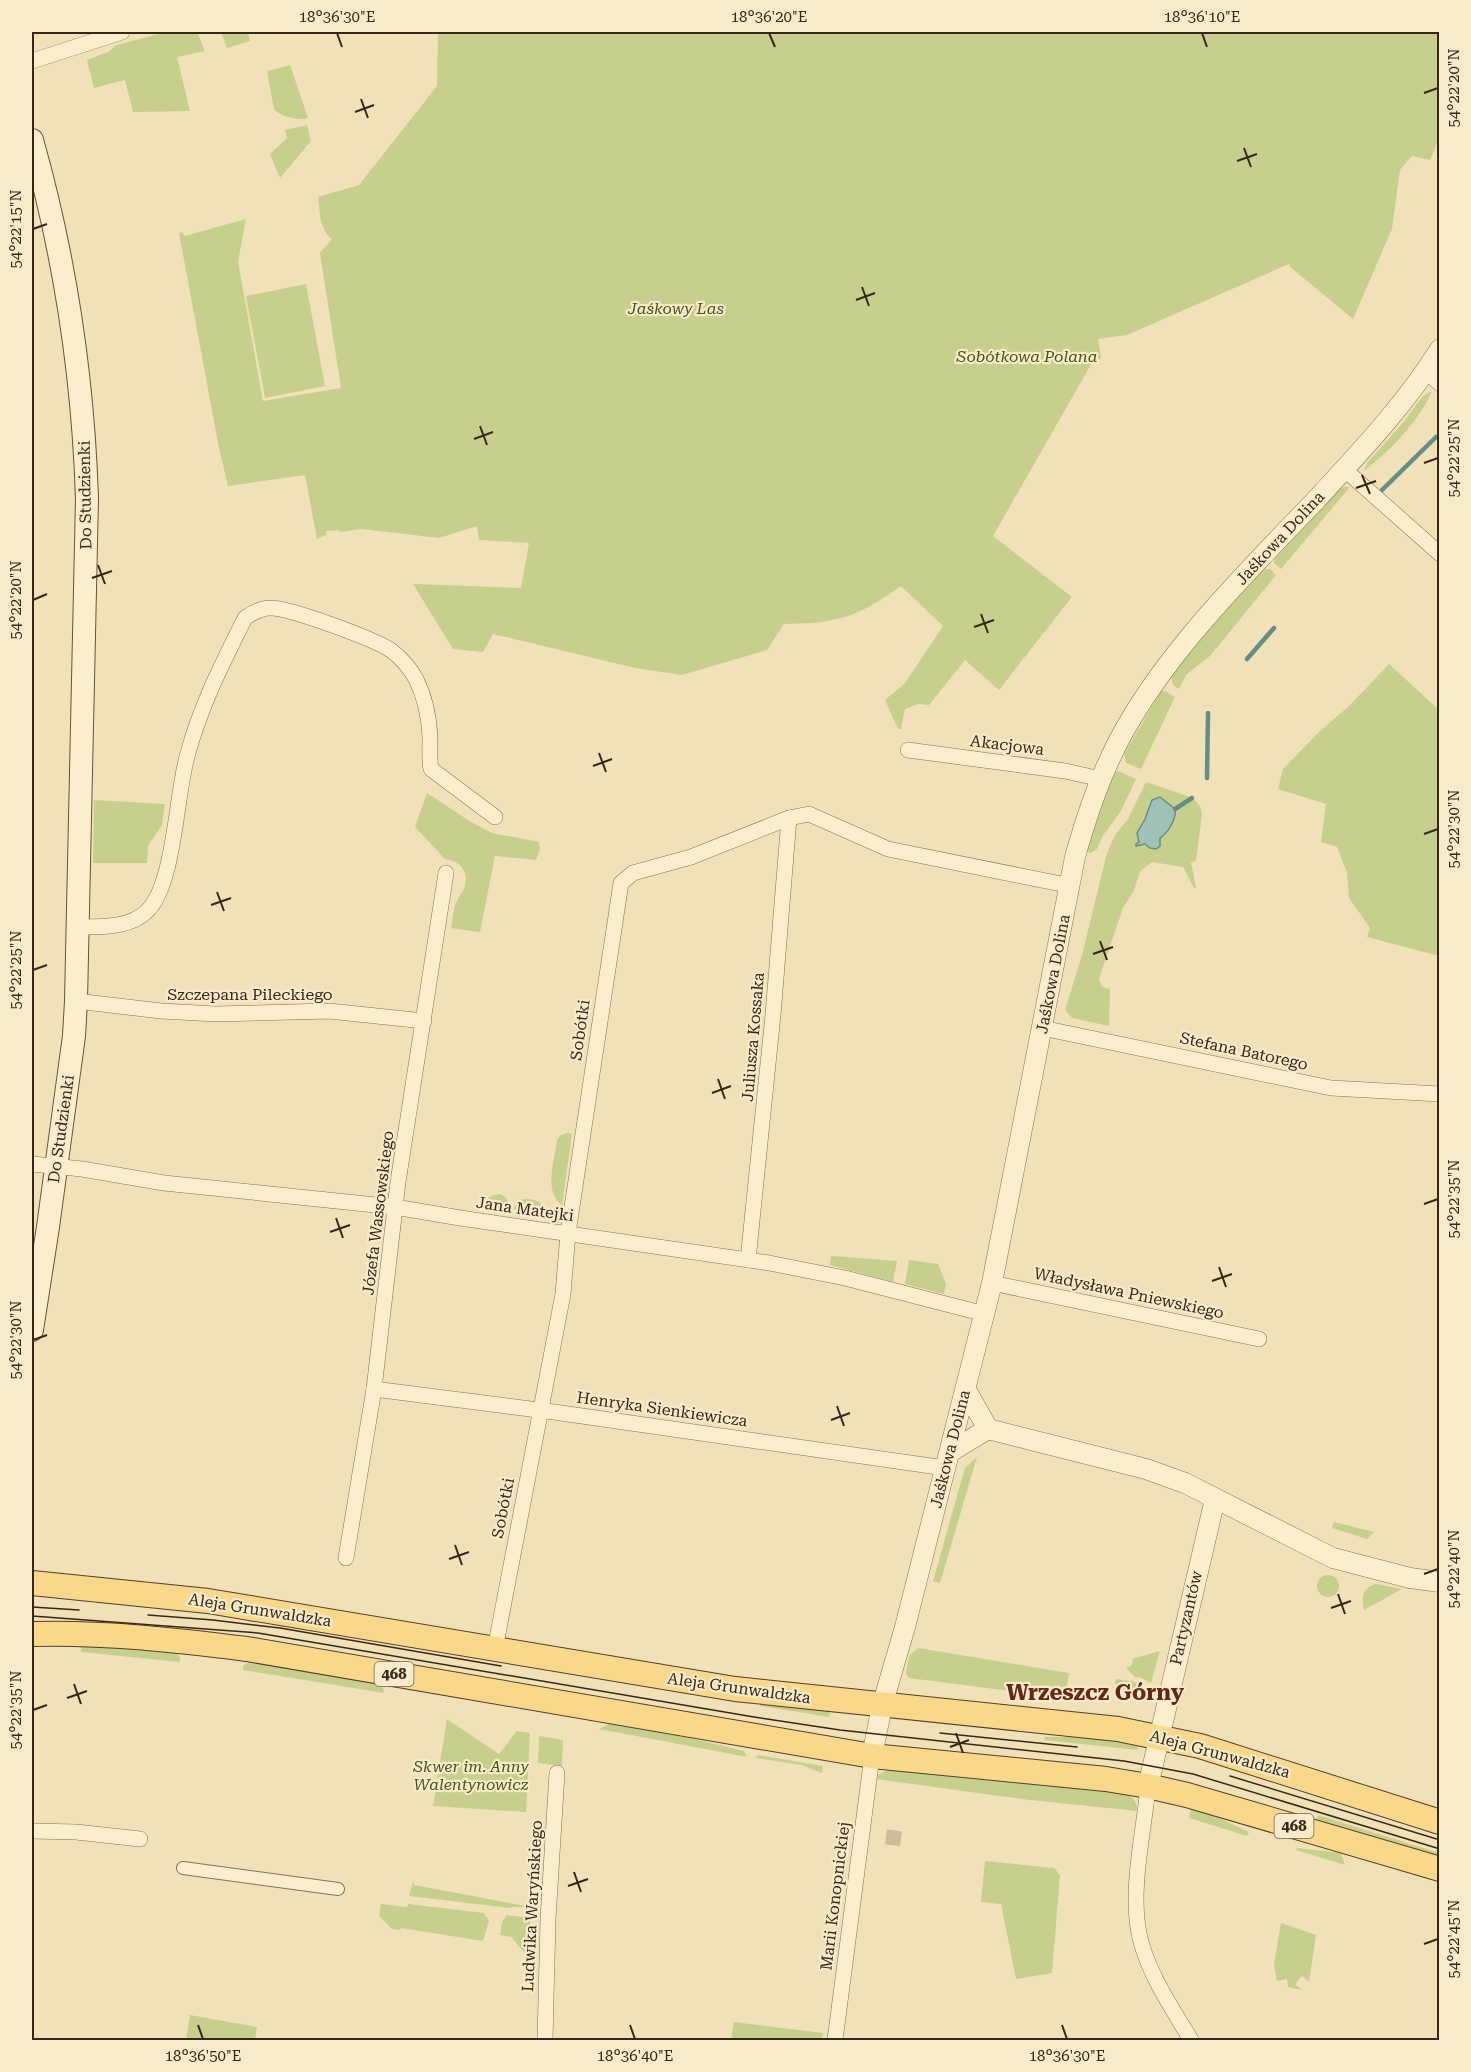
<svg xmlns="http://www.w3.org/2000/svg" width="1471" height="2072" viewBox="0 0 1471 2072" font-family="'Roboto Serif',serif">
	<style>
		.green { fill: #c7cf8d }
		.water { fill: #9fc1b7; stroke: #668e85; stroke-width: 1.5 }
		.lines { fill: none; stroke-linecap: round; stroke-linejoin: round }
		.stream { stroke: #668e85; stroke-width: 4.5 }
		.minor-tunnel { stroke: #ccbc99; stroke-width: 15; stroke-dasharray: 15 8; stroke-linecap: butt }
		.pedestrian-casing { stroke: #887053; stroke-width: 14 }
		.minor-casing { stroke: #887053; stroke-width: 16 }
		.tertiary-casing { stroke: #887053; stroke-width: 21 }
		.secondary-casing { stroke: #6a5137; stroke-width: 24 }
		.primary-casing { stroke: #553e28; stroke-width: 26 }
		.pedestrian { stroke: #fbeecd; stroke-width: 12 }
		.minor { stroke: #fbeecd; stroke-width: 15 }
		.tertiary { stroke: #fbeecd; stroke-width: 20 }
		.secondary { stroke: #fbeecd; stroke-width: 22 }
		.primary { stroke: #f9d88c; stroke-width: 24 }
		.tram { stroke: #362819; stroke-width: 1.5 }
		.ticks { fill: none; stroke: #362819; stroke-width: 2 }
		.labels { text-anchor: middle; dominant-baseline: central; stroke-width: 4.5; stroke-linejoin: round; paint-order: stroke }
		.shield { fill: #f8ebc9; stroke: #70624e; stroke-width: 1.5 }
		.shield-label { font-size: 15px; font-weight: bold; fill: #362819 }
		.park-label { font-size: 16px; font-style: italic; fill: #46541e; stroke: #f8ebc9 }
		.street-label { font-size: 16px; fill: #362819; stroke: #f8ebc9 }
		.district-label { font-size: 22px; font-weight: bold; fill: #662716; stroke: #f8ebc9 }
		.neatline { fill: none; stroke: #362819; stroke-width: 2 }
		.ticks-label { font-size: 15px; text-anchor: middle; fill: #362819 }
	</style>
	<rect width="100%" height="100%" fill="#f1e1b9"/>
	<g class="green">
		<path d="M166 32H197L205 51 177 57 190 111 133 112 125 80 94 88 87 60 108 52 117 45Z"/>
		<path d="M221 32H248L250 41 227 48Z"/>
		<path d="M438 32H1439V143H1437L1430 160 1412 156 1400 170 1392 229 1353 319 1290 267 1289 264 1127 335 1098 339 1101 357 1096 363 1093 361 993 536 1072 597 999 690 965 660 929 705 918 704 905 709 901 729H898L885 700 905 683 943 626 901 586C880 601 859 615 833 620 817 624 800 623 784 624L767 650 682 675 635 668 493 634 483 652 453 649 413 584 521 588 529 543 479 540 477 526 439 538 362 529 340 532 339 530 326 531V535L317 539 305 475 228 486 219 448 179 233 182 232 185 236 246 219 238 262 263 401 341 388 320 253 332 239C319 229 320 212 318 197L359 185 437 86Z"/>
		<path d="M290 65 308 118C295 121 285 117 274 110L267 71Z"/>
		<path d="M307 125 311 141 280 178 270 154 287 138 285 130Z"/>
		<path d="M306 284 325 386 265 398 246 296Z"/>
		<path d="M1432 391C1420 420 1389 452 1364 471L1367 463 1402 424 1423 396Z"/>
		<path d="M1344 487H1350L1281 569 1274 563V557L1339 489Z"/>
		<path d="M1263 569H1270L1276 575 1210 656 1186 675 1179 689 1173 685 1171 677 1195 645Z"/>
		<path d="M1389 664 1439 710V956L1367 937 1370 928 1349 898 1347 872 1337 847 1321 842 1326 804 1278 789 1283 769 1318 733 1349 706Z"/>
		<path d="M1161 691H1165L1175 697 1141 769 1126 763 1124 754Z"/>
		<path d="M1118 771 1136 779 1121 811 1102 837 1097 849 1091 853 1086 851 1097 814 1114 772Z"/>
		<path d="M1146 782 1193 798 1200 806 1202 814 1196 861 1191 862 1196 888H1194L1183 867 1152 862 1140 871 1134 891 1123 908 1099 979 1102 987 1110 989 1109 1026 1072 1018 1065 1010 1082 955 1107 853 1115 835 1128 819Z"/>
		<path d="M427 793 471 822 492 833 539 842 540 849 536 860 495 856 480 932 451 928C453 919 453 906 458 899 460 894 464 892 465 886 469 870 459 861 445 859L415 827Z"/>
		<path d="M94 800 165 804 162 825 148 846 147 863H93Z"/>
		<path d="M568 1133 572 1134 562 1205C543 1192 555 1160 557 1140L561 1135Z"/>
		<path d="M501 1194 507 1199 508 1208 478 1204 493 1195Z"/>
		<path d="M528 1199C538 1200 545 1204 549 1214L514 1209 518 1200Z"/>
		<path d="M831 1256 897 1261 893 1282 830 1265Z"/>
		<path d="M909 1260 938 1264 946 1284 944 1294 905 1284Z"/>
		<path d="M977 1457 940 1583 933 1581 965 1468Z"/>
		<path d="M1334 1522 1374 1532 1367 1539 1332 1528Z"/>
		<circle cx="1328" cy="1586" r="11"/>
		<path d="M1376 1584 1402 1589 1364 1610C1361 1598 1362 1588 1376 1584Z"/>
		<path d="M82 1644 175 1652 180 1657V1662L81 1652Z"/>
		<path d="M918 1648 1069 1673 1065 1698 909 1678 906 1674 909 1656Z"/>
		<path d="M1160 1651 1151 1683 1141 1678 1135 1677 1126 1668 1131 1666 1133 1662 1132 1659Z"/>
		<path d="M252 1660 382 1682 384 1693 243 1670V1666Z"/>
		<path d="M1116 1679C1127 1681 1144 1681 1148 1692L1133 1698 1115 1684Z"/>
		<path d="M760 1704 830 1711 829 1717 760 1706Z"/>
		<path d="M447 1719 499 1754 517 1731 530 1733 526 1812 433 1806Z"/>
		<path d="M611 1723C656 1730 700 1740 744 1751L747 1757 599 1729Z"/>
		<path d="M539 1736 563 1740 562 1766 538 1763Z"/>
		<path d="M1045 1737H1105L1135 1743 1138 1750 1044 1740Z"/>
		<path d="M758 1755 823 1766 822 1773 801 1765 755 1758Z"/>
		<path d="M887 1770 1122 1793C1132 1796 1137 1800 1137 1811L1021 1799 876 1779 878 1775Z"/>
		<path d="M1191 1808 1204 1811 1249 1832 1247 1836 1189 1818Z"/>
		<path d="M1318 1815 1439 1853V1857L1316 1822Z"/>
		<path d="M1297 1848 1341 1853 1345 1865 1296 1850Z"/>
		<path d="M985 1861 1054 1868 1060 1875 1052 1973 1016 1979 1001 1904 981 1902Z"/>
		<path d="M413 1881 414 1885 531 1907H512L511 1908 409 1896Z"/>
		<path d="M381 1904 407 1907 408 1904 484 1913 489 1921 483 1941 401 1928 400 1930 392 1929 379 1916Z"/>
		<path d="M507 1915 530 1918V1934L533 1935V1952H524L511 1937 500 1935 502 1922Z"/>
		<path d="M1281 1923 1316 1935 1309 1982 1302 1976 1295 1984 1302 1990 1288 1987 1287 1979 1277 1981 1274 1964Z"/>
		<path d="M190 2015 257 2027 255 2040H186Z"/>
		<path d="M734 2022 823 2033 822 2040H731Z"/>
	</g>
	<path class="water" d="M1160 797 1175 809C1177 818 1168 833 1160 838V846L1156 849 1150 848 1145 844 1136 846V844L1139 842 1137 833 1145 819 1152 800Z"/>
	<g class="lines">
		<g class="stream">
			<path d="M1382 490 1436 437"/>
			<path d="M1247 659 1274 628"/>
			<path d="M1207 778 1208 713"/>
			<path d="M1175 809 1192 798"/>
		</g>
		<path class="minor-tunnel" d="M886 1837 904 1839"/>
		<g class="pedestrian-casing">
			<path id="pedestrian" d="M183 1868 338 1889"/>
		</g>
		<g class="minor-casing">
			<g id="minor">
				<path d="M32 61 122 32"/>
				<path d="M1426 371 1440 384"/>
				<path d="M1344 469 1440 554"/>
				<path d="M908 750 1065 771 1101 779"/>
				<path d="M79 927C101 927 132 928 148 910 175 883 176 792 188 753 201 705 223 662 245 618 252 613 261 608 270 608 288 607 377 640 392 651 402 659 410 668 416 679 425 697 429 716 430 737 430 748 429 759 431 769L495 817"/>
				<path d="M76 1001 161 1011 216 1014 329 1011 424 1021"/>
				<path d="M1042 1028 1331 1088 1440 1094"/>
				<path d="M32 1164 82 1169 164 1183 395 1207 460 1218 769 1263 845 1278 985 1314"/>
				<path d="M748 1260 773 1015 789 818"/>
				<path d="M992 1283 1259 1339"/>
				<path d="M374 1389 554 1412 945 1468"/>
				<path d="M346 1558 374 1389 398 1182 446 873"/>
				<path d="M495 1649 563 1294 568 1233 621 883 633 873 691 857 789 818 809 814 888 849 1071 886"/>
				<path d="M1148 1786C1144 1833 1129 1891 1140 1938 1149 1975 1172 2008 1191 2040"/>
				<path d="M32 1831 76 1832 140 1839"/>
				<path d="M545 2040 548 1919 557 1773"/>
				<path d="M835 2040 872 1756"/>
			</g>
		</g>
		<g class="tertiary-casing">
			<g id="tertiary">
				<path d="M966 1390 988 1429"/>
				<path d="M950 1452 988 1429 1146 1469 1185 1483 1333 1558 1410 1578 1440 1582"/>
				<path d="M872 1756 882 1706 905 1627 992 1283 1075 857C1084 825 1094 793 1108 763 1150 667 1244 575 1316 500 1360 452 1405 405 1440 349"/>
				<path d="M1148 1786 1215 1499"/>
			</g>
		</g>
		<g class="secondary-casing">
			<path id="secondary" d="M32 140C65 257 83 376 87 498L76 1001 74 1036 48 1227 32 1330"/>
		</g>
		<g class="primary-casing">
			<g id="primary">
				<path d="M32 1583 208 1601 735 1689 1118 1729 1200 1746 1440 1822"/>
				<path d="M32 1634C104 1632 175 1640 247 1649L872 1756 1106 1779 1148 1786 1187 1795 1440 1869"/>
			</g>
		</g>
		<use href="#pedestrian" class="pedestrian"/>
		<use href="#minor" class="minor"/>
		<use href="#tertiary" class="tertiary"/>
		<use href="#secondary" class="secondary"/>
		<use href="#primary" class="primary"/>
		<g class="tram">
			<path d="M32 1607 79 1610"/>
			<path d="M148 1615 213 1620 280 1628 501 1666"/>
			<path d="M32 1616 258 1633 754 1717 840 1730 1124 1761 1193 1774 1440 1849"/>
			<path d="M940 1733 1077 1747"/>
			<path d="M1230 1776 1440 1840"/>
		</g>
	</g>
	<path class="ticks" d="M337 33 342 47M769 33 775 47M1202 33 1207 47M1424 93 1438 88M361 99 368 118M355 112 374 105M1244 148 1251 167M1237 161 1257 154M33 229 47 224M862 287 869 306M856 300 875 293M480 426 487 445M474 439 493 432M1424 463 1438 458M1362 475 1370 494M1356 488 1376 481M98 565 105 584M92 578 112 571M33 600 47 594M981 614 988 633M974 627 994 620M599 753 606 772M593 766 612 759M1424 834 1438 829M217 892 224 911M211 905 231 898M1100 941 1107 960M1093 954 1113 947M33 970 47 965M718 1079 725 1099M712 1093 731 1086M1424 1204 1438 1199M336 1218 343 1238M330 1232 350 1225M1219 1267 1226 1287M1212 1281 1232 1274M33 1340 47 1335M837 1406 844 1426M831 1420 850 1413M455 1545 462 1565M449 1559 469 1552M1424 1574 1438 1569M1338 1594 1345 1614M1331 1608 1351 1601M74 1684 81 1704M67 1698 87 1691M33 1710 47 1705M956 1733 963 1753M950 1747 969 1740M574 1872 581 1892M568 1886 588 1879M1424 1944 1438 1939M198 2025 203 2039M630 2025 635 2039M1062 2025 1067 2039"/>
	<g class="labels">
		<g class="shield">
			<rect x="374.5" y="1662" width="39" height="24" rx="4.5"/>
			<rect x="1274.5" y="1814" width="39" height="24" rx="4.5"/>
		</g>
		<g class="shield-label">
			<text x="394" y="1674">468</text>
			<text x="1294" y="1826">468</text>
		</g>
		<g class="park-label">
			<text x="676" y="308">Jaśkowy Las</text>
			<text x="1027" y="356">Sobótkowa Polana</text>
			<text x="471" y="1766">Skwer im. Anny<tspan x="471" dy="18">Walentynowicz</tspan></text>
		</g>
		<g class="street-label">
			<text transform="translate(85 495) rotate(-91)">Do Studzienki</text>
			<text transform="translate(1280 538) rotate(-47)">Jaśkowa Dolina</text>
			<text transform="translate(1007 745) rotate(7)">Akacjowa</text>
			<text transform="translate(1053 974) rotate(-79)">Jaśkowa Dolina</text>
			<text x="250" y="994">Szczepana Pileckiego</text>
			<text transform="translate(580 1030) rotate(-82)">Sobótki</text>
			<text transform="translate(753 1037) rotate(-85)">Juliusza Kossaka</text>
			<text transform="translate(1244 1051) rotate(12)">Stefana Batorego</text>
			<text transform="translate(61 1129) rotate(-82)">Do Studzienki</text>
			<text transform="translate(525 1209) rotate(8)">Jana Matejki</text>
			<text transform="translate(378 1213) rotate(-83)">Józefa Wassowskiego</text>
			<text transform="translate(1129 1293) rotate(12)">Władysława Pniewskiego</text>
			<text transform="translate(662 1409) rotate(8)">Henryka Sienkiewicza</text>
			<text transform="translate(950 1449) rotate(-76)">Jaśkowa Dolina</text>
			<text transform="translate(503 1508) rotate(-79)">Sobótki</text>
			<text transform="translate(260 1610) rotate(9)">Aleja Grunwaldzka</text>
			<text transform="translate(1186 1618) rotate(-77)">Partyzantów</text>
			<text transform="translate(739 1688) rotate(8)">Aleja Grunwaldzka</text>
			<text transform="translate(1220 1754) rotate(15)">Aleja Grunwaldzka</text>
			<text transform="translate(835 1896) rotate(-83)">Marii Konopnickiej</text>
			<text transform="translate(532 1906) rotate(-87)">Ludwika Waryńskiego</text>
		</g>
		<g class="district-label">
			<text x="1095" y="1692">Wrzeszcz Górny</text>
		</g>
	</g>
	<rect width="1471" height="2072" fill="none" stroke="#f8ebc9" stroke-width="66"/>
	<rect x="33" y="33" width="1405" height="2006" class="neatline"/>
	<g class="ticks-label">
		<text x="337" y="22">18°36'30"E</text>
		<text x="769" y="22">18°36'20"E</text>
		<text x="1202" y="22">18°36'10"E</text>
		<text transform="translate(1454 88) rotate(-90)" y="5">54°22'20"N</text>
		<text transform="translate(16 229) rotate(-90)" y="5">54°22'15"N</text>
		<text transform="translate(1454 458) rotate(-90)" y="5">54°22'25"N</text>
		<text transform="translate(16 600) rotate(-90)" y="5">54°22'20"N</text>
		<text transform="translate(1454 829) rotate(-90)" y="5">54°22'30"N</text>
		<text transform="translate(16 970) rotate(-90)" y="5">54°22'25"N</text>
		<text transform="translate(1454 1199) rotate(-90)" y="5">54°22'35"N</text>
		<text transform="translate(16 1340) rotate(-90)" y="5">54°22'30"N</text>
		<text transform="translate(1454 1569) rotate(-90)" y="5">54°22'40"N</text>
		<text transform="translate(16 1710) rotate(-90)" y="5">54°22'35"N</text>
		<text transform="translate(1454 1939) rotate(-90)" y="5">54°22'45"N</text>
		<text x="203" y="2061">18°36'50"E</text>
		<text x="635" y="2061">18°36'40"E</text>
		<text x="1067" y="2061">18°36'30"E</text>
	</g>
</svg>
